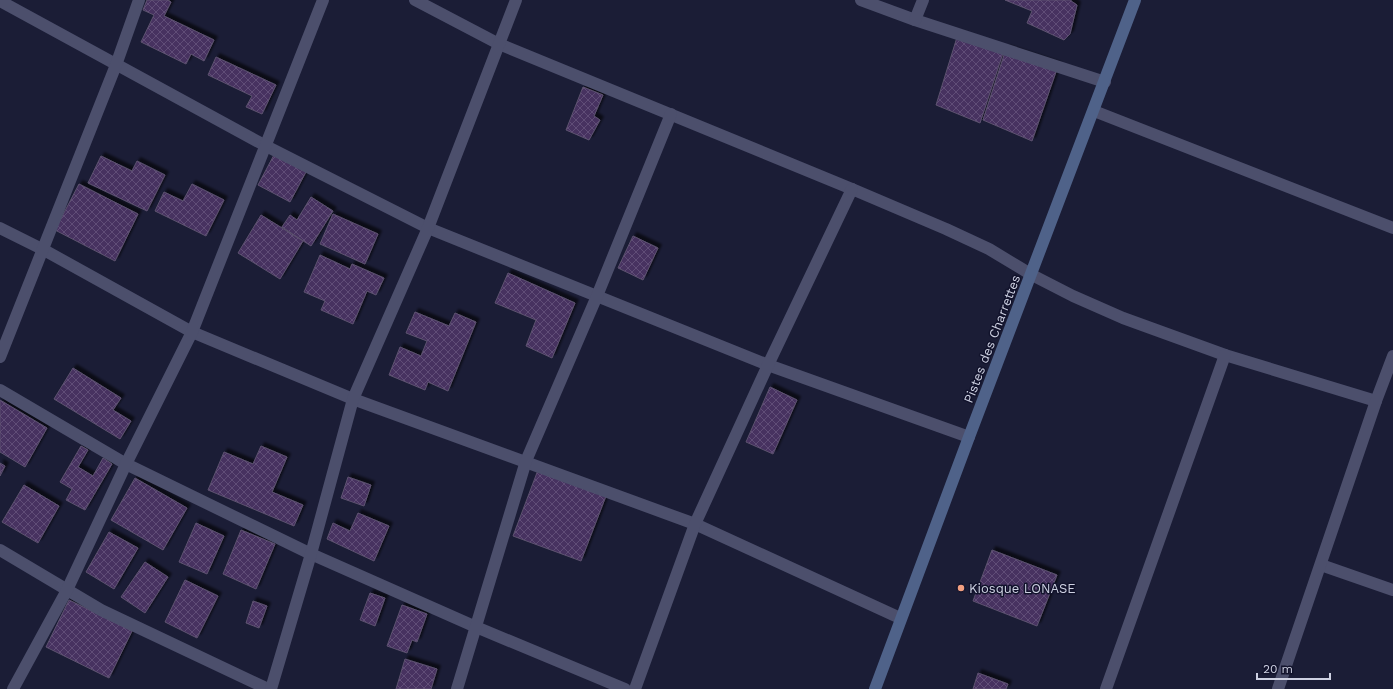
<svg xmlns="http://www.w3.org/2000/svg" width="1393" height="689" viewBox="0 0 1393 689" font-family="'Work Sans',sans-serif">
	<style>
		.building { fill: url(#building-cross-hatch); stroke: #5d526f; filter: url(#shadow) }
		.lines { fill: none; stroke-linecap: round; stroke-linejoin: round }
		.minor { stroke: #4c4f6c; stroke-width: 12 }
		.secondary { stroke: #4f6289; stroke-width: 12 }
		.poi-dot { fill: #f3a081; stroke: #12132c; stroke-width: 1.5 }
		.labels { text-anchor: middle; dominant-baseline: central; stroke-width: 3; stroke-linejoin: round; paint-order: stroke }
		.street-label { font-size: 13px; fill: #ced1e2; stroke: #12132c }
		.poi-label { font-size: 13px; fill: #ced1e2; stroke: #12132c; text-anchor: start }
	</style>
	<defs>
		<pattern id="building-cross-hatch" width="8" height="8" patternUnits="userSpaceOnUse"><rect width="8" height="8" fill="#463161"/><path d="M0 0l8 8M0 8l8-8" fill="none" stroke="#604e77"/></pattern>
		<filter id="shadow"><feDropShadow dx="3.5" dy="-3.5" stdDeviation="1" flood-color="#0009"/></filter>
	</defs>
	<rect width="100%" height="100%" fill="#1b1d36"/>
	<g class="building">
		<path d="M147 0H168L171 2 164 16 214 40 204 61 191 54 186 64 141 42 154 15 143 10Z"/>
		<path d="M1005 0H1071V1L1077 5 1070 34 1064 40 1027 23 1032 11Z"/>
		<path d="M958 34 1003 53 980 123 936 105Z"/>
		<path d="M1006 49 1058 66 1032 141 983 120Z"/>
		<path d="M216 57 276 85 262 114 246 107 252 96 208 75Z"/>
		<path d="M583 87 603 95 594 116 600 120 589 140 566 130Z"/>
		<path d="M275 153 307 170 290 202 258 185Z"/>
		<path d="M101 156 132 171 137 161 165 175 147 211 88 183Z"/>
		<path d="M79 184 138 214 115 261 55 230Z"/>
		<path d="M192 184 224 200 206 236 155 211 164 192 183 201Z"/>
		<path d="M311 197 333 211 311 246 282 227 290 215 297 220Z"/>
		<path d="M333 214 378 234 365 264 320 244Z"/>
		<path d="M261 215 303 241 280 279 238 253Z"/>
		<path d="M633 236 658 248 643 280 618 268Z"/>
		<path d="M320 255 350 269 352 264 384 278 376 295 367 291 353 324 321 310 325 301 304 292Z"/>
		<path d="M508 273 575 303 552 358 526 346 536 320 495 303Z"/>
		<path d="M415 312 449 326 455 313 476 322 448 391 428 382 425 390 389 375 400 347 421 356 427 341 406 333Z"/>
		<path d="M73 368 121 398 113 410 131 421 120 439 54 399Z"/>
		<path d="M770 387 797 400 773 454 746 442Z"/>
		<path d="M0 400 47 428 25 467 0 452Z"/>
		<path d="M81 446 88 450 78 467 93 476 103 458 112 464 85 510 66 500 72 489 60 482Z"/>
		<path d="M261 446 287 457 272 492 303 505 294 526 208 490 224 452 253 464Z"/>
		<path d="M0 463 5 466 0 476Z"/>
		<path d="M538 470 606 496 581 561 513 536Z"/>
		<path d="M348 477 371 485 364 506 341 498Z"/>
		<path d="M135 478 187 508 163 550 111 520Z"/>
		<path d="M24 485 59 506 38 543 2 522Z"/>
		<path d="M358 513 389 526 374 561 327 539 333 523 350 531Z"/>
		<path d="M196 523 224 536 207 574 179 562Z"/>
		<path d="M241 530 275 544 256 589 223 574Z"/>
		<path d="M109 532 138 548 114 589 86 572Z"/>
		<path d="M992 550 1057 575 1037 626 973 601Z"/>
		<path d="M145 562 168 577 145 613 121 597Z"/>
		<path d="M185 580 218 596 197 638 165 622Z"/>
		<path d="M370 593 385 598 375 626 360 620Z"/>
		<path d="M69 600 132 631 109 678 46 647Z"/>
		<path d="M253 601 267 606 259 628 246 623Z"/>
		<path d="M402 605 427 614 417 642 412 640 407 653 387 646Z"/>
		<path d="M405 659 437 669 431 689H396Z"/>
		<path d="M978 673 1008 684 1006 689H973Z"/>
	</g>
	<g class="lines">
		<g class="minor">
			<path d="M415 0 499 44 852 189 946 229 989 249 1032 275 1073 296 1123 318 1225 355 1376 401"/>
			<path d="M861 0 915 20 1105 82"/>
			<path d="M0 1 266 146 428 228 768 365 969 437"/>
			<path d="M915 20 923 0"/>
			<path d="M1094 111 1393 228"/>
			<path d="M0 228 44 250 192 332 353 399 695 524 900 618"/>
			<path d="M0 357 116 65 139 0"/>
			<path d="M0 390 126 464 311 554 476 627 625 689"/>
			<path d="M0 550 101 610 268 689"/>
			<path d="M1321 565 1393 590"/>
			<path d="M13 689 67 590 126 464 192 332 323 0"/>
			<path d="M271 689 311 554 353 399 428 228 516 0"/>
			<path d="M457 689 526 461 597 296 671 114"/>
			<path d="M635 689 695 524 768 365 852 189"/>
			<path d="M1106 689 1225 355"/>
			<path d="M1278 689 1376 401 1393 356"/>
		</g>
		<path class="secondary" d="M875 689 969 437 1135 0"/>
	</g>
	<circle class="poi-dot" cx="961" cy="588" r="4"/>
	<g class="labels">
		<g class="street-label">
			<text transform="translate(992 339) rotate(-69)">Pistes des Charrettes</text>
		</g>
		<g class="poi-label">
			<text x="969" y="588">Kiosque LONASE</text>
		</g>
	</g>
	<path d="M1257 673v6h73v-6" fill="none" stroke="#ced1e2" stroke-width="2"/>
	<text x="1263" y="673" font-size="12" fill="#ced1e2" stroke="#12132c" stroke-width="3" paint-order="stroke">20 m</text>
</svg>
